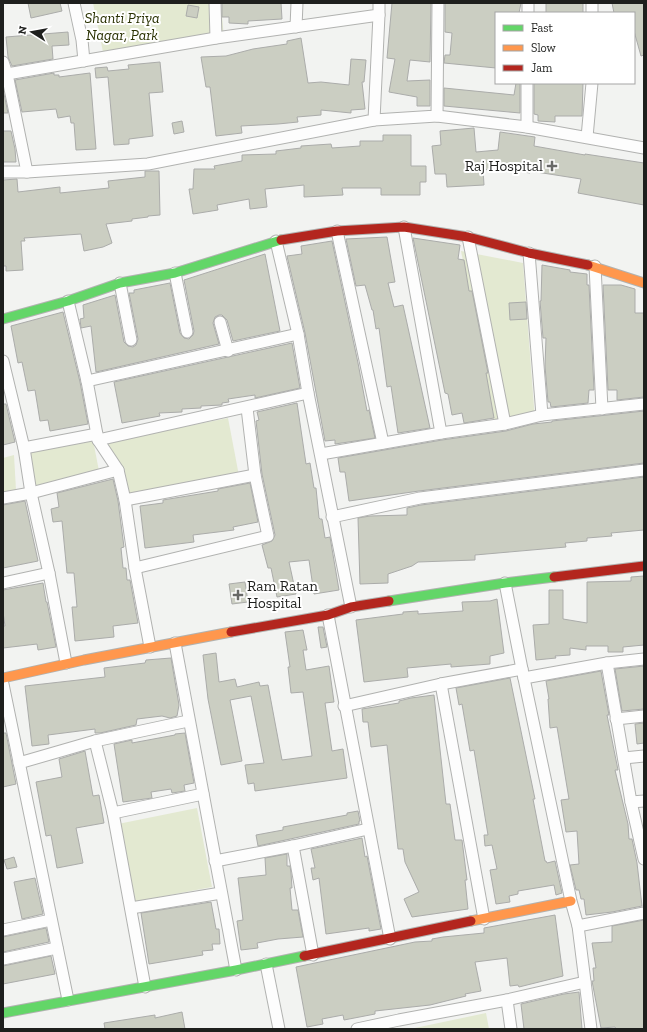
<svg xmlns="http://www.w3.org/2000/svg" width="647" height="1032" viewBox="0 0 647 1032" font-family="'Zilla Slab',serif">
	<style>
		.green { fill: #e3e9d1 }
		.building { fill: #cbcec2; stroke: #abacaa }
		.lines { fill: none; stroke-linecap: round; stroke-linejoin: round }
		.street-casing { stroke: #b1b2b0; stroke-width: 13 }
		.fast-casing { stroke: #b1b2b0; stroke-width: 11 }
		.slow-casing { stroke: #b1b2b0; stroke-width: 11 }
		.jam-casing { stroke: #b1b2b0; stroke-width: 11 }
		.street { stroke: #fdfdfd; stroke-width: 11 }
		.fast { stroke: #63d668; stroke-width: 9 }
		.slow { stroke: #ff974d; stroke-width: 9 }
		.jam { stroke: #b3261e; stroke-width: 9 }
		.poi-dot { fill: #686967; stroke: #fff; stroke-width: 1.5 }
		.labels { text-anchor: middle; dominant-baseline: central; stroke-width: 4; stroke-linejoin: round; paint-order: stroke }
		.park-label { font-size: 15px; font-style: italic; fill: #2a3203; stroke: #fff }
		.poi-label { font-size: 15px; fill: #1e1f1d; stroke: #fff; text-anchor: end }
	</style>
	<rect width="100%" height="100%" fill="#f2f3f1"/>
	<g class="green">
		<path d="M93 3H221L224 39 103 52Z"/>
		<path d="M461 251 523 263 535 420 495 426Z"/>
		<path d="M228 418 240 481 120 505 108 442Z"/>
		<path d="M93 440 99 471 28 488 25 453Z"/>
		<path d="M14 455 16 490 3 492V458Z"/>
		<path d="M197 808 212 887 128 903 113 825Z"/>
		<path d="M486 1013 489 1029H410Z"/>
	</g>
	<g class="building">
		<path d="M28 3H60L62 11 31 18Z"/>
		<path d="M222 3H281L282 19 248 21V24L229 23V17H222Z"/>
		<path d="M392 3H431L430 62 410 60 407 81 430 80V106H417V97L389 92 395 59 387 58Z"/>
		<path d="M445 3H521L519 13H496V68L444 63 445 55H450L452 33 445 32Z"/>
		<rect x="546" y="3" width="37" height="10"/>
		<path d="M612 3H644V55L641 56 634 31V13H614Z"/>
		<path d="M188 5 199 7 197 18 186 16Z"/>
		<path d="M68 32 69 45 52 46 53 59 12 66 8 57 6 37Z"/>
		<path d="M301 38 308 83 321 82 349 85 351 59 366 60 364 82H362L365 109 351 110V113L321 110V115L297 117 298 122 278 124 241 126 242 133 216 136 210 87H206L201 57 226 56 253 49 287 44V41Z"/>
		<path d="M160 62 163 92 149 93 153 136 129 139V144L114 145 108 77 96 78 95 68 107 67 108 71 129 69 128 65Z"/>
		<path d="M54 73V75H59V77L90 73 96 149 76 150 74 123H71L70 116 58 118 56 109 22 112 15 80Z"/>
		<path d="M516 83H520V113L444 106V88L514 95Z"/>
		<path d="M534 83H583L582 116H555V122L538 121V115L534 114Z"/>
		<path d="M3 89 8 113H3Z"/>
		<path d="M182 121 184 132 174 134 172 123Z"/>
		<path d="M474 128 476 152 498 150 500 132 535 137 534 146 585 155V154L644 163V205L578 193 581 179 530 171V173L491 167 492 169 483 170 484 185 447 187 446 174H435L432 146 441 145 440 131Z"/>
		<path d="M3 131H11L15 149 16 162H3Z"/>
		<path d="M383 135H411V166H426V182H420V195H381V188H342L343 195 304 197V185L265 189 267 207 250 209 249 199 217 205 218 210 193 214 189 189H193L194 169H215L214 166 242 161V155L276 154V151L301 148V146L331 144 332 148 360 146V141H383Z"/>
		<path d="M145 171H159L160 215 148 216V217L132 219V221L106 224 112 243 103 247 84 251 81 234 24 238 25 241H21L23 270 6 271V266H3V180L17 179 18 192 60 187V193L109 188 108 181 145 177Z"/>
		<path d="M387 237 395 282 388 283 394 307 403 305 430 428 398 433 391 386 387 387 379 328 376 329 373 310H372L365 285 356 286 346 239Z"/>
		<path d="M413 238 460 245 458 259 464 260 469 291H472L488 373H486L494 418 464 423 462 413 452 415 448 394 445 393Z"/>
		<path d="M332 241 358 363 367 411 369 410 375 438 335 444V440L325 441 305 333 287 256 302 254 301 246Z"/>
		<path d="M265 254 280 331 233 341 227 320 222 315H219L215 317 213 323 219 344 96 372 91 326 81 328 80 319 84 318 83 305 115 295 124 342 128 346 133 347 136 345 138 339 129 293H134V290L170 283 180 333 184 338 189 339 193 335 194 331 184 280Z"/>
		<path d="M542 265 570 270V272L587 274V285H589L594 390H589L588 403 551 407 550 402H548L545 366 546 338H543L540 301H541Z"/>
		<path d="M603 285H621L635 289V313H644V397L617 400V390H608Z"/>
		<path d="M526 302 527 319 510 320 509 303Z"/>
		<path d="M63 312 80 382 88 424 50 431 48 420 40 421 35 390 28 391 22 362 18 363 11 326Z"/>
		<path d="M292 343 300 388 255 398V395L228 399 229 402 222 403V405L201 406V408L182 409V412L159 413 160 416 122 423 114 382Z"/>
		<path d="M297 403 306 464 310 463 314 488H316L319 518 320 519H322L325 538 330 537 339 590 314 594 309 560 289 562 296 594 277 597 271 568H268L262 545 272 541 275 535 262 474 256 421 259 420 257 412Z"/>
		<path d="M3 404H6L15 442 3 445Z"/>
		<path d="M644 411V463L419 491 349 501 345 472H340L338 458 442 440 506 431 533 424 552 422V421Z"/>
		<path d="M644 477V530L611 533 612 536 587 538V541L565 543 566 547 475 555V560L418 562 412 566 388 574V583L360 584 358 518 370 516 407 515V508L421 505Z"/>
		<path d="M113 479 118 501 124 547 121 548 123 568H126L127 580H130L138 623 113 626 114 637 75 641 72 607H77L74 573H67L62 521 53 522 51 509 59 507 57 493Z"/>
		<path d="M250 483 258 522 233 527 234 530 193 535 194 542 145 548 140 506 163 503V500L218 491V489Z"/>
		<path d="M25 501 38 561 3 568V505Z"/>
		<path d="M644 576V645L623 647V652H608V646H586V650L570 648V655L555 656 556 658 536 660 533 625 549 624V590H563V619L587 623V582L631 581V577Z"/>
		<path d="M245 582 248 602 232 604 229 584Z"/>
		<path d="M43 583 46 602H47L56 647 38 650 37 644 3 648V626H5L3 612V590Z"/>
		<path d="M497 599 504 653 490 656V664L451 667V664L407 668 408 677 364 682 356 620 403 614V612L418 611V614L463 611 462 602 490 601Z"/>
		<path d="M318 627H323L327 647 321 648Z"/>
		<path d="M303 630 307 650H303L306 670 329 666 334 702 325 703 332 751 343 749 347 778 255 791 254 783 248 784 245 765 264 763 251 696 230 700 242 761 221 765 208 699 203 655 216 653 219 682 235 679 237 687 259 682 260 686 268 685 282 760 312 756 303 692 291 693 288 667H290L285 632Z"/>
		<path d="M171 658 179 705 177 716 170 718 162 716 137 719 136 725 100 733H95V729L48 735 49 744 32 746 25 686 105 677 104 668 145 663 146 660Z"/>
		<path d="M644 666V709L622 711 615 669Z"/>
		<path d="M601 671 609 715H607L618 770H615L628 824 629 839H632L637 863 642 906 612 912 586 915 584 899H581L579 890H576L570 865 579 864 577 831 566 832 561 800 569 799 557 727 550 728 548 699H549L546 681Z"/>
		<path d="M510 678 535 799H533L545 861H546L547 863 555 861 562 893 556 895 554 885 518 891V894L509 896 510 902 496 904 490 870 497 869 492 845 485 846 484 835H488L474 750 470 751 462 704 459 705 456 688Z"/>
		<path d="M434 695 446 804H450L455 840H462L467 880H465L468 909 412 917 404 899 419 892 405 862 403 849H398L387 745 371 747 368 722H363L362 709 399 703V701L411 698Z"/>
		<path d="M644 723V743L637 744 635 724Z"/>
		<path d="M3 733H6L16 784 3 787Z"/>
		<path d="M185 733 194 783 184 785 185 791 172 793 171 789 151 792 152 798 123 802 114 744 132 740V743L175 735V734Z"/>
		<path d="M85 751 93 796 99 795 104 823 76 828 83 863 57 868 51 835 46 836 36 782 62 777 59 759Z"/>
		<path d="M358 811 360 821H359V824L258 846 256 835 283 830V827L347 815V813Z"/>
		<path d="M362 838 365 857 367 856 381 929 369 931V928L326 934 319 878 313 880 311 868H315L311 849Z"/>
		<path d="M287 854V866H290L291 873 292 888H290L292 910H298L303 937 278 939 257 943 258 948 241 950 237 921 243 920 238 878 266 875 265 858Z"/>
		<path d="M14 857 17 867 7 869 4 860Z"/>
		<path d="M35 878 43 914 22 919 14 882Z"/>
		<path d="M211 902 216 929H219L220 944H212L213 950 202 951 203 955 149 964 141 913Z"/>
		<path d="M555 915 563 976 519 987 518 985 510 986 507 958 475 962 481 991 465 994 466 996 430 1005 375 1011V1014L344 1020 343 1015 322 1019 323 1024 307 1027 296 967 415 942 432 941V939L443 937 484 933V928Z"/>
		<path d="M644 920V1029H616L615 1027 601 1028 592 981H594L593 968H596L592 943 612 942V926Z"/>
		<path d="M46 928 49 942 3 952V937Z"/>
		<path d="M51 956 55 974 3 984V966Z"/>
		<path d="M579 992 582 1029H524L521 1004 564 994Z"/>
		<path d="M182 1012 185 1029H105L104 1023 155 1015V1018Z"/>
	</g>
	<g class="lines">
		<g class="street-casing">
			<g id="street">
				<path d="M74 3 82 40 84 61"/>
				<path d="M215 3 216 38"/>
				<path d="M592 3V13"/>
				<path d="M528 13V3"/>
				<path d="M296 27 297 3"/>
				<path d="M3 62 7 74 216 38 379 15V3"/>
				<path d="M7 74 27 172 148 164 374 120 379 15"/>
				<path d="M437 116 527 127 644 148"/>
				<path d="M374 120 437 116 438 3"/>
				<path d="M527 127V83"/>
				<path d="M587 137 592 83"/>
				<path d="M3 172H27"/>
				<path d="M404 227 441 433"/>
				<path d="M337 231 383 443"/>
				<path d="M468 237 505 424"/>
				<path d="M276 241 298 334 308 393 351 607"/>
				<path d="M529 253 542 415"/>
				<path d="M595 266 602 409"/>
				<path d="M175 273 187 332"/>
				<path d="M120 283 131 340"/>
				<path d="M68 301 87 381 98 440 118 470 125 500 135 568 150 647"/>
				<path d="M220 322 228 351"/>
				<path d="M3 361 24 448 31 493 49 573 66 663"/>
				<path d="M87 381 298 334"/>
				<path d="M98 440 308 393"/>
				<path d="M24 448 97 434"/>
				<path d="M321 454 441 433 505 424 542 415 644 404"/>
				<path d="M3 498 31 493 118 470"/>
				<path d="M125 500 255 475"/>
				<path d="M332 517 420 498 644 470"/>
				<path d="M135 568 268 536 255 475 247 408"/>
				<path d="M3 583 49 573"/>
				<path d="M505 583 522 669 571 901 578 926 591 1029"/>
				<path d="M328 615 390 939"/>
				<path d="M175 643 236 970"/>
				<path d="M607 663 631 802 644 859"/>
				<path d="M524 678 607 663 644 659"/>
				<path d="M3 684 68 1000"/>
				<path d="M441 684 484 919"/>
				<path d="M344 706 441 684 522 669"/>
				<path d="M616 719 644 716"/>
				<path d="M95 741 113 813 145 987"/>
				<path d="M624 758 644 756"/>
				<path d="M19 763 95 741 188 721"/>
				<path d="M631 802 644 801"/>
				<path d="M113 813 203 794"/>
				<path d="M293 846 313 955"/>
				<path d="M215 861 293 846 368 829"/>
				<path d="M131 908 221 893"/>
				<path d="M578 926 644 913"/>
				<path d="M3 930 51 920"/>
				<path d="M3 959 57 948"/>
				<path d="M266 964 279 1029"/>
				<path d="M507 1000 511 1029"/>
				<path d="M357 1029 399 1020 507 1000 585 982"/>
			</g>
		</g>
		<g class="fast-casing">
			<g id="fast">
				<path d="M3 319 68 301 120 283 175 273 281 240"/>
				<path d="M389 601 505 583 554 577"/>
				<path d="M3 1013 236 970 304 956"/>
			</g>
		</g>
		<g class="slow-casing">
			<g id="slow">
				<path d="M588 265 644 283"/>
				<path d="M3 678 84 660 231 632"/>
				<path d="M471 921 571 901"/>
			</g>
		</g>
		<g class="jam-casing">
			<g id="jam">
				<path d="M281 240 337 231 404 227 468 237 529 253 588 265"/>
				<path d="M554 577 644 566"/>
				<path d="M231 632 328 615 351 607 389 601"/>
				<path d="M304 956 471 921"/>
			</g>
		</g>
		<use href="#street" class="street"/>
		<use href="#fast" class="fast"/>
		<use href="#slow" class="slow"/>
		<use href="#jam" class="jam"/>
	</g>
	<g class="poi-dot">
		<path d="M550 160h4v4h4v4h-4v4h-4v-4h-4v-4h4z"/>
		<path d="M236 589h4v4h4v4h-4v4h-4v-4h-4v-4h4z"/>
	</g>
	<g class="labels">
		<g class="park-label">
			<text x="122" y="18">Shanti Priya<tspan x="122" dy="17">Nagar, Park</tspan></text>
		</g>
		<g class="poi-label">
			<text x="543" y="166">Raj Hospital</text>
			<text x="247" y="586" text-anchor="start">Ram Ratan<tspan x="247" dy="17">Hospital</tspan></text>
		</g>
	</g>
	<rect width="647" height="1032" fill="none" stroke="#1e1f1d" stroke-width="8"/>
	<rect x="495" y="12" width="140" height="72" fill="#ffffff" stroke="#a5a5a5"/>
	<rect x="503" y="25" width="20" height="6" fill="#63d668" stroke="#a5a5a5"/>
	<text x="531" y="32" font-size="12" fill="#1e1f1d">Fast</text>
	<rect x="503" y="45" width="20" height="6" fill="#ff974d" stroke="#a5a5a5"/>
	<text x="531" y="52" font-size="12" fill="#1e1f1d">Slow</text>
	<rect x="503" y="65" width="20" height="6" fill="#b3261e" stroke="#a5a5a5"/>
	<text x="531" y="72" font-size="12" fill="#1e1f1d">Jam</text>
	<g transform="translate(32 32) rotate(281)" stroke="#ffffff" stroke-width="3" paint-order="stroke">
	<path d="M0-3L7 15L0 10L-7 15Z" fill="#1e1f1d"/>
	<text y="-6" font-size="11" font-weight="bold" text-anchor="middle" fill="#1e1f1d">N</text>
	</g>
</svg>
